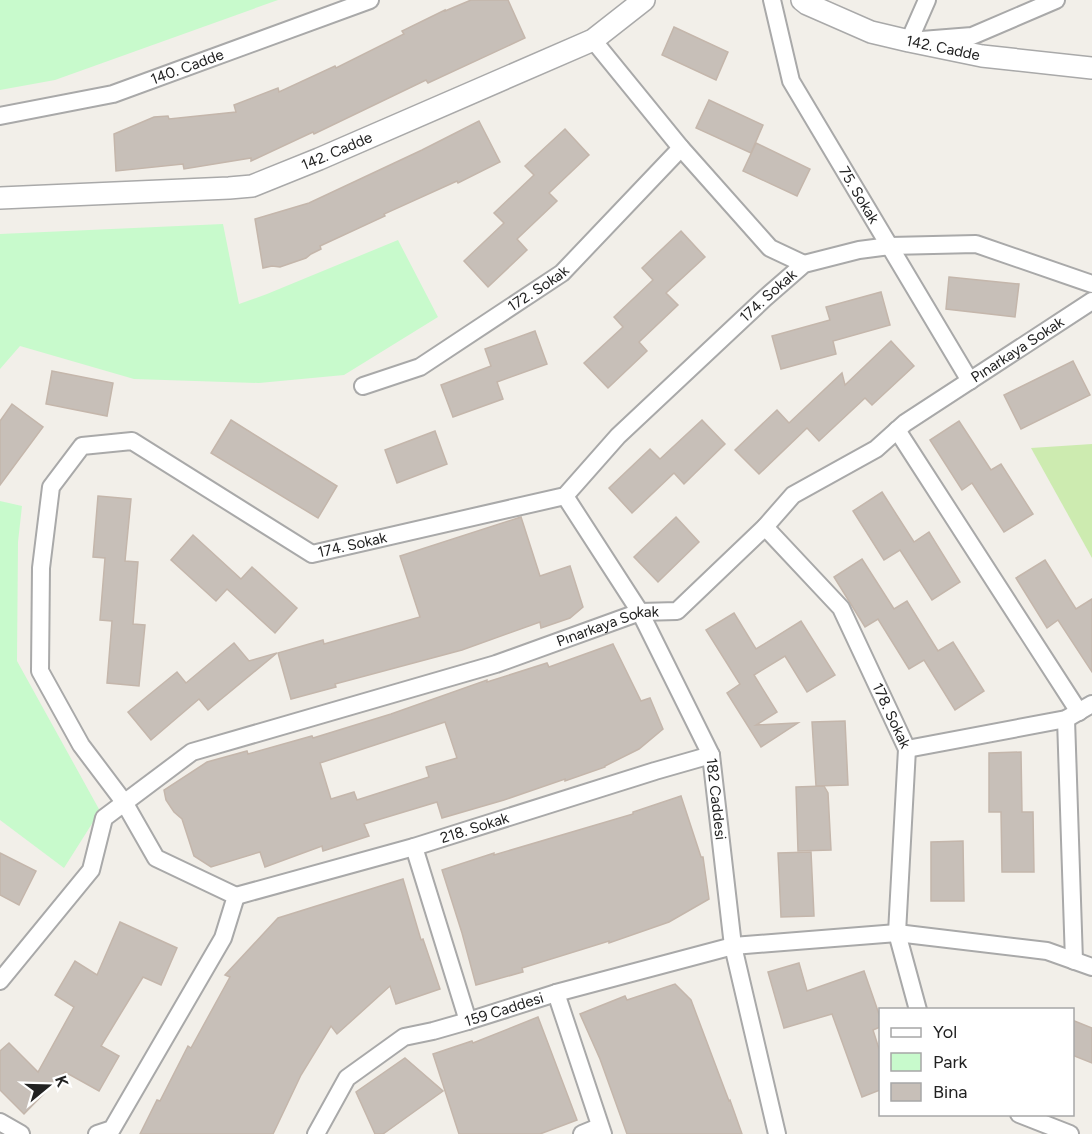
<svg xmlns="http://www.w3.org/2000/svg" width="1092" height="1134" viewBox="0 0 1092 1134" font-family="Figtree,sans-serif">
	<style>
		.grass { fill: #cdebb0 }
		.park { fill: #c8facc }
		.building { fill: #c7bfb8; stroke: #c4b6ab; stroke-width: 1.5; fill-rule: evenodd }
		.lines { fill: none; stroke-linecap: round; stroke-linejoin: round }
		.minor-casing { stroke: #a9a9a9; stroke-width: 20 }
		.tertiary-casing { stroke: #a9a9a9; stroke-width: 24 }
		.minor { stroke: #fff; stroke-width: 16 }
		.tertiary { stroke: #fff; stroke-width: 21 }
		.labels { text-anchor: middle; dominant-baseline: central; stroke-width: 5; stroke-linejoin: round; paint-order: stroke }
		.street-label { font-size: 15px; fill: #222; stroke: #fff }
	</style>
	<rect width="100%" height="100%" fill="#f2efe9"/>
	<path class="grass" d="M1092 444V558L1031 448Z"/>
	<g class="park">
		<path d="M0 0H278L55 80 0 90Z"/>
		<path d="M223 224 239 304 267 294 398 240 438 317 344 375 259 383 134 379 20 346 0 369V234Z"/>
		<path d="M0 501 22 506 18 542 17 661 100 811 64 868 0 820Z"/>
	</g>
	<g class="building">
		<path d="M471 0H508L525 38 428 83 426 80 314 134 313 132 251 161V158L184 169 183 164 116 171 114 134 154 117 168 116 169 119 236 112 234 105 278 88 279 92 335 66 336 68 404 34 402 31 445 10V11Z"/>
		<path d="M674 27 728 52 716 80 662 55Z"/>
		<path d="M709 100 763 125 751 153 696 128Z"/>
		<path d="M479 121 500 162 458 183 457 181 384 214 385 216 320 246 321 249 311 254 306 258 280 267 272 266 263 268 255 219 309 203 422 150Z"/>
		<path d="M565 129 589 155 549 193 557 201 517 239 527 250 488 287 464 261 504 223 494 213 534 175 525 166Z"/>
		<path d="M756 143 810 169 797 196 743 171Z"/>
		<path d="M681 231 705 257 666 293 678 305 639 342 647 351 608 388 584 363 623 327 614 317 653 280 642 268Z"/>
		<path d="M949 277 1019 284 1015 317 946 309Z"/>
		<path d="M881 292 890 325 833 341 836 354 781 369 772 336 830 320 826 307Z"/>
		<path d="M535 331 547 364 497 382 503 399 453 417 441 385 491 366 485 349Z"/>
		<path d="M891 341 914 366 872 405 865 398 819 441 807 428 759 474 735 450 777 410 789 423 842 373 845 385Z"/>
		<path d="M1073 361 1090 395 1021 429 1004 395Z"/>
		<path d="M52 371 113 383 107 416 46 404Z"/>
		<path d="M12 404 43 427 0 485V421Z"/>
		<path d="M231 420 337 486 318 518 211 453Z"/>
		<path d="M702 420 725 444 684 484 674 473 632 513 609 488 650 449 660 459Z"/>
		<path d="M959 421 991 470 1001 464 1033 514 1004 532 972 483 962 490 930 440Z"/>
		<path d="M435 431 447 464 397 483 385 450Z"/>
		<path d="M882 492 914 542 929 532 960 582 932 600 900 550 884 560 853 511Z"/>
		<path d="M98 496 131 499 125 561 138 562 133 624 145 625 139 686 107 683 112 621 100 620 105 558 93 557Z"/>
		<path d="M521 517 540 576 570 566 583 607 570 618 541 628 540 622 462 650 335 684 336 687 291 699 278 653 323 640 324 644 420 617 400 556Z"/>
		<path d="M676 517 699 542 658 582 634 557Z"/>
		<path d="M193 535 241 579 252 567 297 608 275 633 227 589 216 601 171 560Z"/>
		<path d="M862 559 894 609 907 601 938 651 953 642 984 691 955 710 924 660 909 669 878 619 865 627 834 577Z"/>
		<path d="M1045 560 1076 609 1092 599V672L1058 620 1047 628 1016 578Z"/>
		<path d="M734 613 756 649 801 621 835 675 807 692 785 656 754 675 777 712 756 725 798 723 761 747 727 693 740 684 706 630Z"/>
		<path d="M234 643 249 661 277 653 208 710 199 699 151 740 128 712 177 672 186 683Z"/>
		<path d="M613 644 641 701 650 698 663 729 639 749 605 766V767L565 781V779L504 800 442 818 437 802 364 824 369 836 323 851 322 846 265 867 260 852 211 867 194 856 182 819 174 812 166 800 164 790 207 762 247 751 248 754 312 736 313 738 391 714 487 680V682L547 663 549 667ZM445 722 457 758 426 767 429 777 357 800 354 792 331 799 320 763Z"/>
		<path d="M845 721 848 785 816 786 812 722Z"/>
		<path d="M1021 752 1022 812H1033L1034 872H1002L1001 812H989V753Z"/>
		<path d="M824 786 828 793 831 850 798 851 796 787Z"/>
		<path d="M681 796 701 857H703L709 899 669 922 609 943V941L522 968 523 972 476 985 462 933 442 870 494 853V855L633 814V812Z"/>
		<path d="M963 841 964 901H931V842Z"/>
		<path d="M811 852 814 916 781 917 778 853Z"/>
		<path d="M0 853 36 871 19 905 0 895Z"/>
		<path d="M403 879 421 940 423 939 440 989 396 1004 390 986 337 1034 331 1026 301 1075 273 1134H140L157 1100 160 1101 188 1046 191 1048 230 977 225 975 278 918Z"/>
		<path d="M120 922 177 948 161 985 143 977 101 1046 119 1056 99 1091 65 1072 24 1114 0 1090V1051L9 1043 38 1072 74 1007 55 995 75 961 97 975Z"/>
		<path d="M799 963 807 991 864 971 880 1017V1027L873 1030 880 1052V1090L862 1097 832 1014 784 1028 768 972Z"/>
		<path d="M675 984 691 1000 729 1101 730 1100 742 1134H627L600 1059 580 1014 625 996 627 1000Z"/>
		<path d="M538 1017 577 1120 540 1134H459L433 1054 472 1041 473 1043Z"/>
		<path d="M1072 1020 1092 1028V1063L1072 1055Z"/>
		<path d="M405 1058 443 1091 383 1134H375L356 1092Z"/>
	</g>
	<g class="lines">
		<g class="minor-casing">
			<g id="minor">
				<path id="s1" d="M772 0 791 81 970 381"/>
				<path d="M927 0 909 41 972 36 1056 0"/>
				<path d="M593 40 681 148 770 248 804 264"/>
				<path id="s2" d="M0 116 113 94 370 0"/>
				<path id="s3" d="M363 386 420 367 562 273 681 148"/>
				<path d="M897 430 1079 712"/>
				<path id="s4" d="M565 496 640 612 711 755 733 946 777 1134"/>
				<path id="s5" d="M765 527 841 608 907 749 897 933 918 1010"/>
				<path d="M1066 719 1074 961"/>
				<path d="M907 749 1066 719 1092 704"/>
				<path d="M414 847 468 1021"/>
				<path id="s6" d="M236 896 156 858 124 802 81 745 40 671 41 568 51 487 82 446 132 441 312 554 565 496 618 436 765 298 804 264 859 250 890 246 976 244 1092 284"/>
				<path id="s7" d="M236 896 414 847 655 771 711 755"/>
				<path id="s8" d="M0 981 91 870 104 818 192 752 496 664 640 612 677 611 765 527 793 495 876 449 905 423 1092 301"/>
				<path d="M556 993 603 1134"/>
				<path d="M1019 1114 1070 1134"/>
				<path d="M0 1122 21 1134"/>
				<path d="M97 1134 112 1129 223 938 236 896"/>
				<path id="s9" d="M316 1134 347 1078 404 1037 433 1031 468 1021 556 993 733 946 897 933 1047 951 1092 967"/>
				<path d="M582 1134 599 1127"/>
			</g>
		</g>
		<g class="tertiary-casing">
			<g id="tertiary">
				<path id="s10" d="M802 0 807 4 871 32 909 41 982 56 1092 68"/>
				<path id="s11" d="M0 198 229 188 252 186 319 159 593 40 644 0"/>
			</g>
		</g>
		<use href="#minor" class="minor"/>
		<use href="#tertiary" class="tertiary"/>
	</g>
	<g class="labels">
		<g class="street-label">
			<text stroke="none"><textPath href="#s10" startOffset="150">142. Cadde</textPath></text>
			<text stroke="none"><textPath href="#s2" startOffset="194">140. Cadde</textPath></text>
			<text stroke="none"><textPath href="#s11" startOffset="344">142. Cadde</textPath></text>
			<text stroke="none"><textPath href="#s1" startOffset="216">75. Sokak</textPath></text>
			<text stroke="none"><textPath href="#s3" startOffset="202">172. Sokak</textPath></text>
			<text stroke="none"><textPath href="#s6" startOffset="1353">174. Sokak</textPath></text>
			<text stroke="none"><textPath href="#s8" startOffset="1246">Pınarkaya Sokak</textPath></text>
			<text stroke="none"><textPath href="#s6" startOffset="849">174. Sokak</textPath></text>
			<text stroke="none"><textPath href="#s8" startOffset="742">Pınarkaya Sokak</textPath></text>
			<text stroke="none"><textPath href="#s5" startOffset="230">178. Sokak</textPath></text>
			<text stroke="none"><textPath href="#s4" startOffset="342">182 Caddesi</textPath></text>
			<text stroke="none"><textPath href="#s7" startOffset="248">218. Sokak</textPath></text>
			<text stroke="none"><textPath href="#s9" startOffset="238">159 Caddesi</textPath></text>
		</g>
	</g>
	<rect x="879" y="1008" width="195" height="108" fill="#ffffff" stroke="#a7a7a7" stroke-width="1.5"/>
	<rect x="891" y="1028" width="30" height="9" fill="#ffffff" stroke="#a7a7a7" stroke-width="1.5"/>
	<text x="933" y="1038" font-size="18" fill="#222222">Yol</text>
	<rect x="891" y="1053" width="30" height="18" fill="#c8facc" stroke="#a7a7a7" stroke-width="1.5"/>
	<text x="933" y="1068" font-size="18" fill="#222222">Park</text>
	<rect x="891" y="1083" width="30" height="18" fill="#c7bfb8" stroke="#a7a7a7" stroke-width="1.5"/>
	<text x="933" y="1098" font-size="18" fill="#222222">Bina</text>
	<g transform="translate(48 1086) rotate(71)" stroke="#ffffff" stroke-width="4.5" paint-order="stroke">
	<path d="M0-4.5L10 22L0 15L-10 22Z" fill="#222222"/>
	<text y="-9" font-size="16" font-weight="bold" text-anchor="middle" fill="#222222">K</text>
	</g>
</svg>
